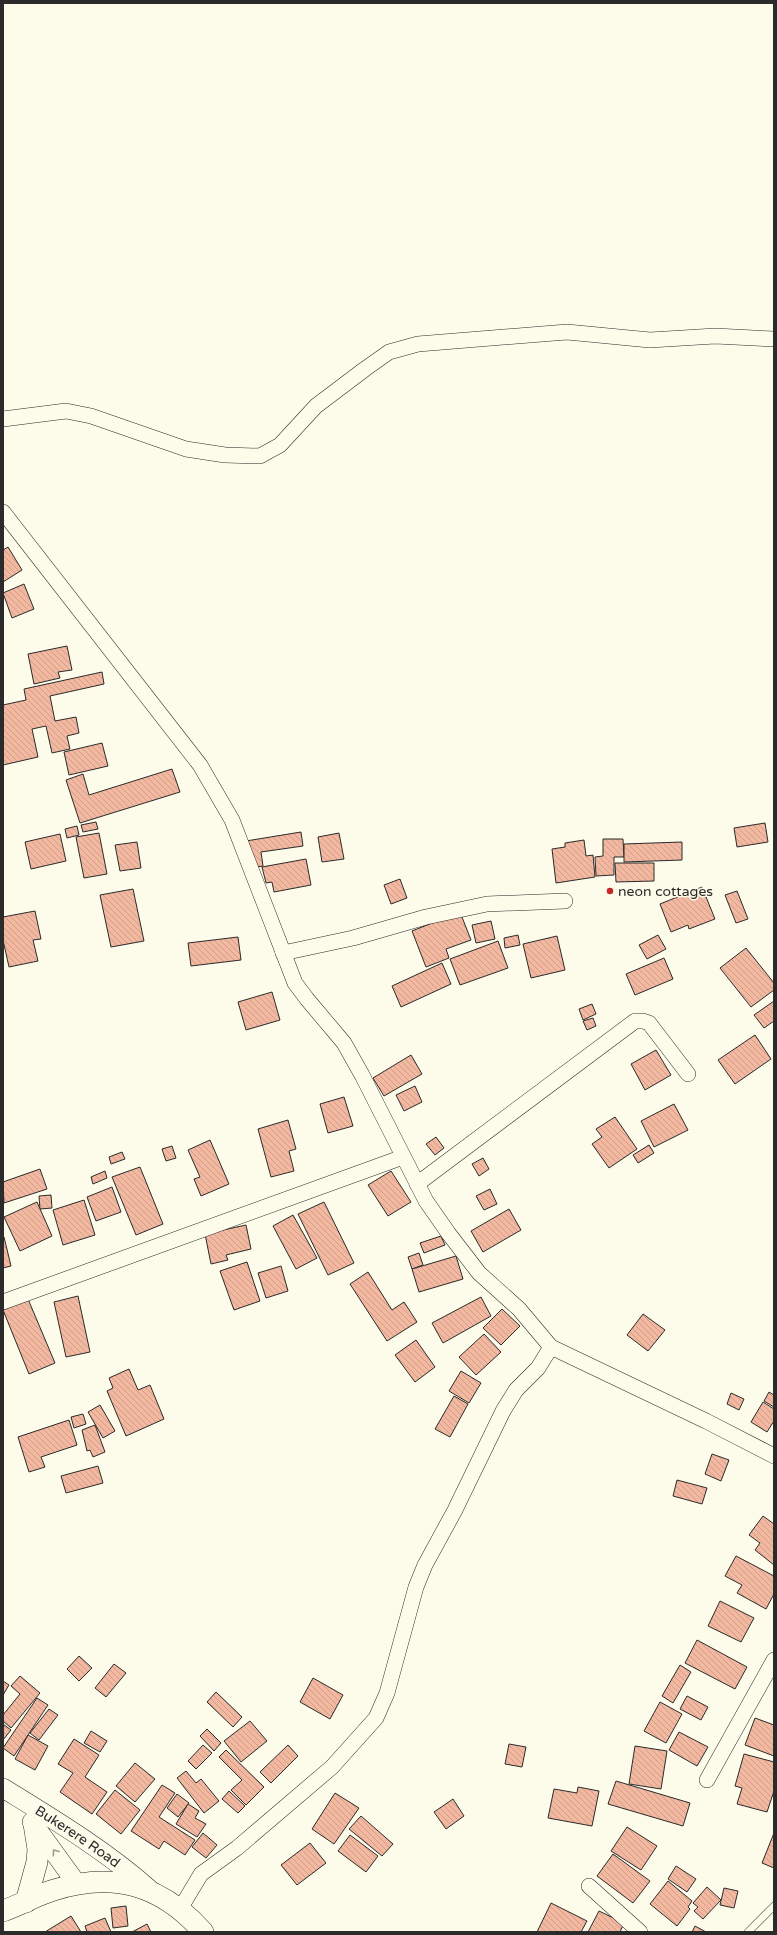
<svg xmlns="http://www.w3.org/2000/svg" width="777" height="1935" viewBox="0 0 777 1935" font-family="'Varela Round',sans-serif">
	<style>
		.building { fill: url(#building-back-hatch); stroke: #2b2b2b }
		.lines { fill: none; stroke-linecap: round; stroke-linejoin: round }
		.service-casing { stroke: #2b2b2b; stroke-width: 8 }
		.minor-casing { stroke: #2b2b2b; stroke-width: 16 }
		.tertiary-casing { stroke: #2b2b2b; stroke-width: 20 }
		.secondary-casing { stroke: #2b2b2b; stroke-width: 22 }
		.service { stroke: #fdfbea; stroke-width: 7 }
		.minor { stroke: #fdfbea; stroke-width: 15 }
		.tertiary { stroke: #fdfbea; stroke-width: 19 }
		.secondary { stroke: #fdfbea; stroke-width: 21 }
		.oneway { stroke: #9e9d94 }
		.poi-dot { fill: #c62828; stroke: #fdfbea; stroke-width: 1.5 }
		.labels { text-anchor: middle; dominant-baseline: central; stroke-width: 3; stroke-linejoin: round; paint-order: stroke }
		.poi-label { font-size: 14px; fill: #2b2b2b; stroke: #fdfbea; text-anchor: start }
		.street-label { font-size: 14px; fill: #2b2b2b; stroke: #fdfbea }
	</style>
	<defs>
		<pattern id="building-back-hatch" width="6" height="6" patternUnits="userSpaceOnUse"><rect width="6" height="6" fill="#f2b8a0"/><path d="M-1 5l2 2M0 0l6 6M5-1l2 2" fill="none" stroke="#d09e8a"/></pattern>
	</defs>
	<rect width="100%" height="100%" fill="#fdfbea"/>
	<g class="building">
		<path d="M8 547 22 570 3 582V550Z"/>
		<path d="M24 584 34 609 12 618 3 593Z"/>
		<path d="M67 646 72 670 58 672 60 678 34 684 28 654Z"/>
		<path d="M102 672 104 684 50 696 55 721 76 717 79 733 67 736 70 749 52 753 46 726 32 729 38 757 3 765V705L26 700 24 689Z"/>
		<path d="M102 743 108 766 69 775 64 752Z"/>
		<path d="M172 769 180 792 80 823 66 780 83 774 89 795Z"/>
		<path d="M96 822 98 829 83 832 81 825Z"/>
		<path d="M765 823 768 842 737 847 734 828Z"/>
		<path d="M77 826 79 835 67 838 65 829Z"/>
		<path d="M301 832 303 846 261 852 263 866 250 868 246 841Z"/>
		<path d="M99 833 107 874 84 878 76 837Z"/>
		<path d="M339 833 344 859 322 862 318 837Z"/>
		<path d="M60 834 66 861 31 869 25 842Z"/>
		<path d="M603 839H623L624 857H614V875L596 876 595 857 603 856Z"/>
		<path d="M584 840 586 856 593 855 595 877 556 883 552 849 565 847V843Z"/>
		<path d="M137 842 141 868 120 871 115 845Z"/>
		<path d="M682 842V860L624 862V844Z"/>
		<path d="M306 859 311 885 274 892 272 882 266 883 262 867Z"/>
		<path d="M615 863H654V881L616 882Z"/>
		<path d="M400 879 407 898 391 904 384 885Z"/>
		<path d="M702 887 715 919 689 929 688 925 671 932 660 904Z"/>
		<path d="M133 889 144 941 111 947 100 895Z"/>
		<path d="M737 891 748 919 736 923 725 895Z"/>
		<path d="M35 911 41 939 33 940 38 961 9 967 3 940V917Z"/>
		<path d="M460 912 471 940 446 949 449 958 426 967 412 931Z"/>
		<path d="M491 921 495 939 476 943 472 925Z"/>
		<path d="M518 935 520 945 505 948 504 938Z"/>
		<path d="M658 935 666 949 647 959 639 945Z"/>
		<path d="M557 936 565 970 531 978 523 944Z"/>
		<path d="M238 937 241 960 191 966 188 943Z"/>
		<path d="M498 941 508 968 460 985 450 959Z"/>
		<path d="M746 948 774 983V990L751 1007 720 968Z"/>
		<path d="M664 958 673 979 635 995 626 974Z"/>
		<path d="M442 963 451 984 401 1007 392 986Z"/>
		<path d="M272 992 280 1020 246 1030 238 1002Z"/>
		<path d="M774 1001V1021L764 1028 754 1015Z"/>
		<path d="M592 1004 596 1014 583 1020 579 1009Z"/>
		<path d="M593 1018 596 1026 587 1030 583 1021Z"/>
		<path d="M755 1035 771 1059 735 1084 718 1060Z"/>
		<path d="M656 1050 671 1075 645 1090 631 1064Z"/>
		<path d="M411 1055 422 1074 384 1096 373 1078Z"/>
		<path d="M415 1086 422 1102 404 1111 396 1095Z"/>
		<path d="M344 1097 353 1126 328 1133 320 1104Z"/>
		<path d="M674 1104 688 1130 654 1147 641 1121Z"/>
		<path d="M615 1117 637 1149 609 1168 592 1144 602 1137 596 1129Z"/>
		<path d="M288 1120 296 1149 289 1151 294 1171 271 1177 258 1129Z"/>
		<path d="M436 1137 444 1148 435 1155 426 1144Z"/>
		<path d="M210 1140 229 1184 201 1196 194 1179 200 1177 188 1150Z"/>
		<path d="M649 1145 654 1153 638 1163 633 1155Z"/>
		<path d="M172 1146 176 1158 166 1161 162 1149Z"/>
		<path d="M122 1152 125 1159 111 1164 109 1157Z"/>
		<path d="M483 1158 489 1169 479 1176 472 1164Z"/>
		<path d="M140 1167 163 1224 136 1235 112 1177Z"/>
		<path d="M40 1169 47 1189 4 1203 3 1182Z"/>
		<path d="M105 1171 107 1178 93 1184 91 1177Z"/>
		<path d="M391 1171 411 1202 388 1216 368 1185Z"/>
		<path d="M112 1187 121 1212 96 1221 87 1197Z"/>
		<path d="M490 1189 497 1204 484 1210 476 1196Z"/>
		<path d="M51 1195 52 1208 40 1209 39 1196Z"/>
		<path d="M84 1200 95 1235 63 1245 53 1210Z"/>
		<path d="M37 1202 52 1236 20 1251 4 1217Z"/>
		<path d="M324 1202 354 1263 328 1275 298 1214Z"/>
		<path d="M509 1209 521 1230 483 1252 471 1231Z"/>
		<path d="M293 1215 317 1258 296 1269 273 1226Z"/>
		<path d="M246 1225 251 1249 226 1255 228 1260 211 1264 205 1234Z"/>
		<path d="M441 1236 445 1245 424 1253 420 1243Z"/>
		<path d="M3 1237H4L11 1266 3 1268Z"/>
		<path d="M419 1253 423 1265 412 1269 408 1257Z"/>
		<path d="M456 1256 463 1279 419 1292 412 1269Z"/>
		<path d="M247 1262 260 1301 234 1310 220 1271Z"/>
		<path d="M281 1266 288 1291 266 1298 258 1273Z"/>
		<path d="M368 1272 392 1310 404 1302 417 1322 387 1341 350 1284Z"/>
		<path d="M78 1296 90 1352 66 1357 54 1302Z"/>
		<path d="M481 1297 491 1316 443 1343 432 1323Z"/>
		<path d="M28 1299 55 1363 29 1374 3 1310Z"/>
		<path d="M502 1309 520 1326 501 1345 483 1328Z"/>
		<path d="M643 1314 665 1330 648 1351 627 1335Z"/>
		<path d="M484 1334 501 1352 476 1375 459 1357Z"/>
		<path d="M416 1340 435 1367 415 1382 395 1355Z"/>
		<path d="M129 1369 138 1390 150 1385 164 1419 126 1436 107 1391 113 1388 109 1378Z"/>
		<path d="M461 1371 481 1383 469 1403 449 1391Z"/>
		<path d="M769 1392 774 1395V1407L764 1401Z"/>
		<path d="M731 1393 744 1399 739 1410 727 1404Z"/>
		<path d="M454 1396 468 1404 450 1437 435 1429Z"/>
		<path d="M763 1402 774 1409V1421L767 1432 751 1422Z"/>
		<path d="M100 1405 115 1431 103 1438 88 1412Z"/>
		<path d="M83 1414 86 1424 74 1428 71 1417Z"/>
		<path d="M69 1420 77 1445 41 1457 45 1467 29 1472 18 1437Z"/>
		<path d="M95 1425 105 1452 93 1457 90 1450 87 1451 82 1430Z"/>
		<path d="M712 1454 729 1460 721 1481 705 1474Z"/>
		<path d="M98 1466 103 1483 66 1493 61 1476Z"/>
		<path d="M677 1480 707 1488 702 1504 673 1496Z"/>
		<path d="M763 1516 774 1524V1565L755 1550 760 1543 749 1535Z"/>
		<path d="M736 1556 774 1576V1594L766 1609 737 1593 742 1585 725 1576Z"/>
		<path d="M720 1601 754 1618 741 1642 708 1626Z"/>
		<path d="M697 1640 747 1667 735 1689 685 1663Z"/>
		<path d="M79 1656 92 1668 79 1681 67 1669Z"/>
		<path d="M114 1664 126 1673 106 1697 95 1688Z"/>
		<path d="M680 1665 691 1672 673 1703 662 1696Z"/>
		<path d="M20 1676 40 1693 11 1728 3 1721V1715L20 1694 11 1686Z"/>
		<path d="M313 1678 343 1695 330 1719 300 1702Z"/>
		<path d="M3 1681 9 1685 3 1695Z"/>
		<path d="M216 1692 242 1717 233 1727 207 1702Z"/>
		<path d="M687 1696 708 1707 701 1720 680 1709Z"/>
		<path d="M37 1698 48 1705 14 1756 3 1748Z"/>
		<path d="M660 1702 682 1714 666 1743 644 1731Z"/>
		<path d="M49 1709 58 1715 39 1740 30 1733Z"/>
		<path d="M755 1718 774 1725V1756L745 1745Z"/>
		<path d="M250 1721 267 1741 241 1762 224 1741Z"/>
		<path d="M3 1724 11 1730 3 1740Z"/>
		<path d="M207 1729 221 1743 214 1751 200 1736Z"/>
		<path d="M91 1731 107 1741 100 1752 84 1743Z"/>
		<path d="M679 1732 708 1747 697 1766 669 1750Z"/>
		<path d="M28 1735 48 1746 35 1770 15 1759Z"/>
		<path d="M74 1739 99 1755 85 1777 107 1792 92 1814 60 1792 73 1773 58 1764Z"/>
		<path d="M509 1744 526 1747 522 1767 505 1764Z"/>
		<path d="M203 1745 212 1753 196 1769 188 1761Z"/>
		<path d="M288 1745 298 1756 271 1783 260 1772Z"/>
		<path d="M635 1746 667 1751 661 1789 629 1784Z"/>
		<path d="M226 1750 264 1787 246 1805 231 1790 242 1780 219 1757Z"/>
		<path d="M744 1754 774 1762V1791L767 1812 737 1804 742 1788 735 1786Z"/>
		<path d="M135 1763 155 1779 135 1802 116 1786Z"/>
		<path d="M186 1771 196 1783 201 1779 219 1801 204 1813 177 1778Z"/>
		<path d="M616 1781 690 1803 683 1826 608 1804Z"/>
		<path d="M162 1785 175 1793 159 1817 195 1840 185 1855 164 1841 159 1849 131 1831Z"/>
		<path d="M578 1787 599 1791 592 1826 548 1818 554 1789 577 1793Z"/>
		<path d="M115 1790 140 1810 121 1834 96 1814Z"/>
		<path d="M229 1791 245 1806 238 1813 222 1799Z"/>
		<path d="M335 1793 359 1808 334 1844 312 1829Z"/>
		<path d="M177 1794 189 1803 178 1817 167 1808Z"/>
		<path d="M453 1799 464 1816 446 1829 434 1812Z"/>
		<path d="M188 1804 199 1811 195 1818 206 1824 197 1837 176 1824Z"/>
		<path d="M361 1816 393 1844 382 1856 349 1829Z"/>
		<path d="M627 1827 657 1846 641 1870 611 1851Z"/>
		<path d="M203 1833 217 1845 206 1858 192 1847Z"/>
		<path d="M774 1833V1868L762 1863Z"/>
		<path d="M350 1835 378 1856 366 1872 338 1851Z"/>
		<path d="M310 1843 326 1863 297 1885 281 1865Z"/>
		<path d="M613 1854 650 1881 633 1903 597 1876Z"/>
		<path d="M676 1866 696 1879 687 1892 668 1879Z"/>
		<path d="M668 1881 692 1901 688 1907 690 1909 677 1926 650 1904Z"/>
		<path d="M707 1887 721 1900 703 1919 694 1911 698 1907 693 1903Z"/>
		<path d="M724 1888 738 1891 734 1908 720 1905Z"/>
		<path d="M551 1903 587 1921 581 1932H537Z"/>
		<path d="M126 1906 128 1926 113 1928 111 1908Z"/>
		<path d="M599 1911 624 1923 620 1932H588Z"/>
		<path d="M71 1916 81 1932H45Z"/>
		<path d="M105 1918 111 1932H87L85 1926Z"/>
		<path d="M147 1924 151 1932H132Z"/>
		<path d="M695 1926 706 1932H692Z"/>
	</g>
	<g class="lines">
		<g class="service-casing">
			<path id="service" d="M748 1932 774 1906"/>
		</g>
		<g class="minor-casing">
			<g id="minor">
				<path d="M3 419 66 411 91 416 186 449 225 455 260 456 280 445 316 406 365 369 389 352 418 344 567 332 650 340 715 336 774 339"/>
				<path d="M3 512 200 765 232 820 295 983 307 999 344 1043 362 1075 426 1201 449 1234 479 1273 519 1309 551 1347 706 1421 774 1456"/>
				<path d="M283 953 353 938 426 917 487 904 565 901"/>
				<path d="M417 1184 635 1021H643L649 1023 688 1074"/>
				<path d="M3 1302 403 1157"/>
				<path d="M707 1780 774 1660"/>
				<path d="M589 1886 640 1932"/>
				<path d="M180 1909 201 1874 237 1848 332 1767 376 1718 387 1693 416 1587 425 1565 455 1510 503 1411 516 1390 538 1368 551 1347"/>
			</g>
		</g>
		<g class="tertiary-casing">
			<g id="tertiary">
				<path id="s1" d="M3 1788C53 1819 105 1850 149 1889"/>
				<path d="M32 1822 77 1884"/>
			</g>
		</g>
		<g class="secondary-casing">
			<g id="secondary">
				<path d="M26 1902 37 1862 38 1849 34 1824"/>
				<path d="M3 1911C20 1905 37 1895 54 1890 114 1871 162 1885 203 1932"/>
			</g>
		</g>
		<use href="#service" class="service"/>
		<use href="#minor" class="minor"/>
		<use href="#tertiary" class="tertiary"/>
		<use href="#secondary" class="secondary"/>
	</g>
	<defs><path id="oneway-chevron" d="M-2-3.5L2.5 0L-2 3.5" fill="none" stroke-width="1.6" stroke-linecap="round" stroke-linejoin="round"/></defs>
	<use class="oneway" href="#oneway-chevron" transform="translate(55 1852) rotate(-126)"/>
	<circle class="poi-dot" cx="610" cy="891" r="4"/>
	<g class="labels">
		<g class="poi-label">
			<text x="618" y="891">neon cottages</text>
		</g>
		<g class="street-label">
			<text stroke="none"><textPath href="#s1" startOffset="89">Bukerere Road</textPath></text>
		</g>
	</g>
	<rect width="777" height="1935" fill="none" stroke="#2b2b2b" stroke-width="8"/>
</svg>
